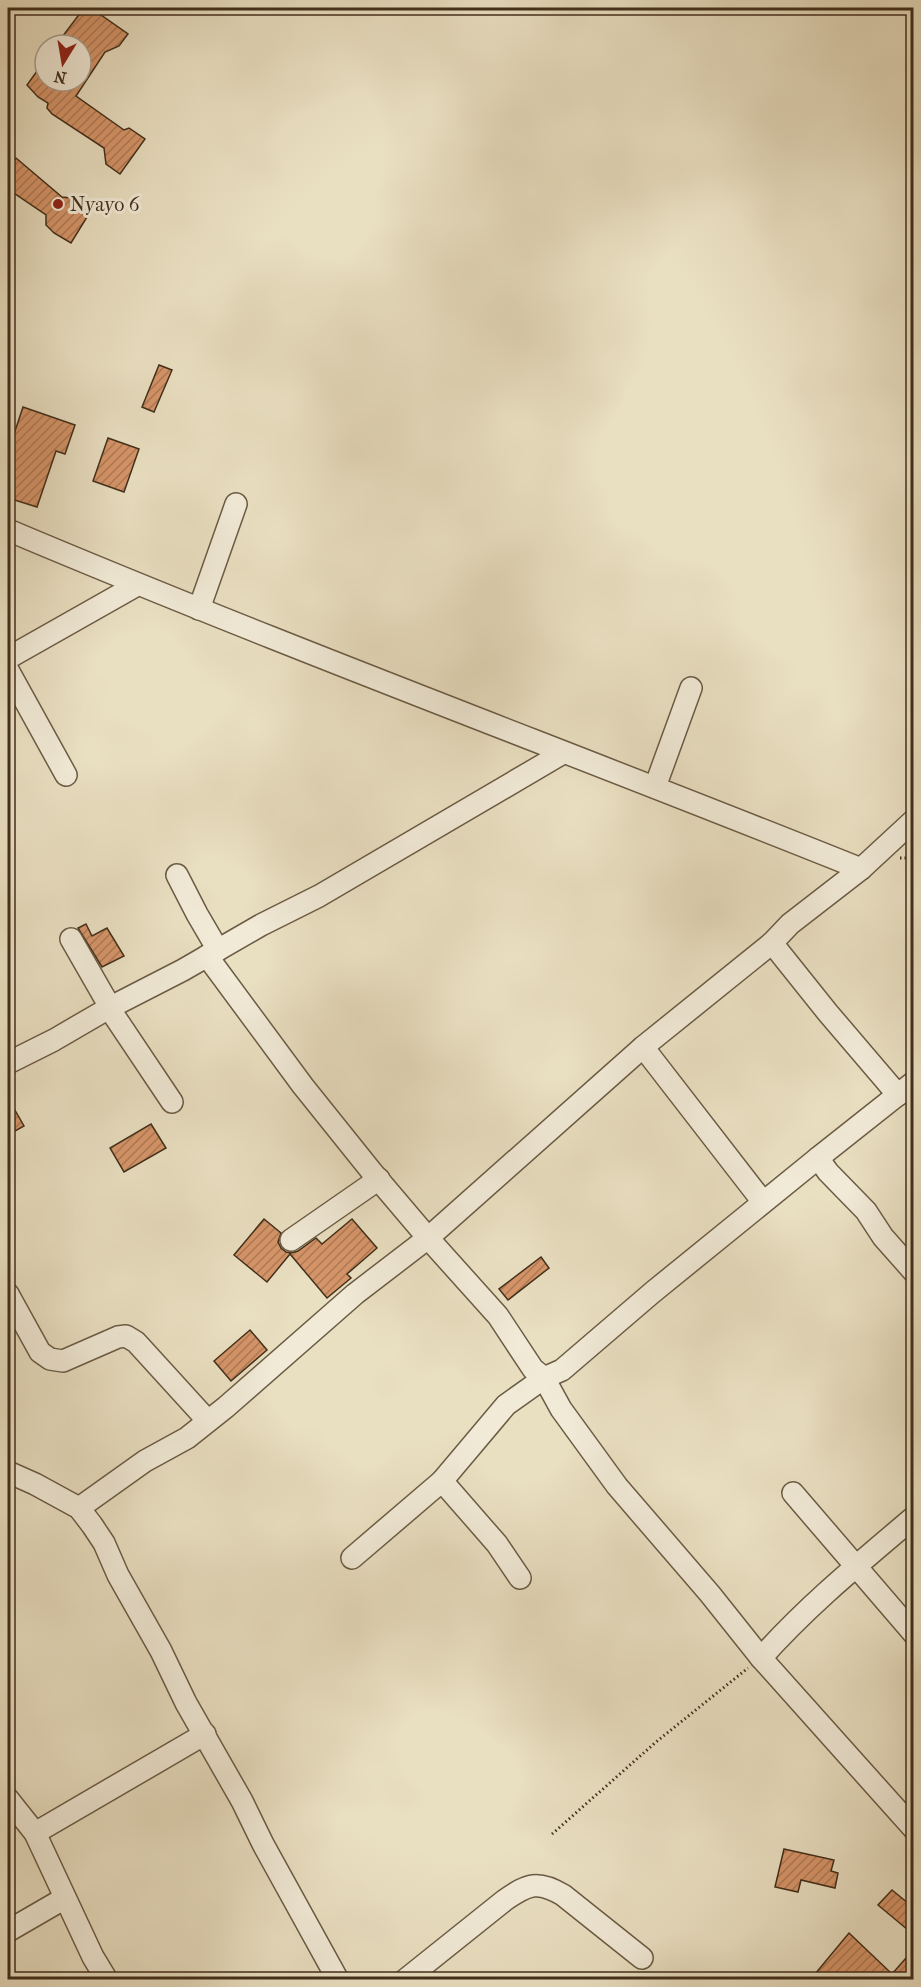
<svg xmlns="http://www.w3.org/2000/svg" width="921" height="1987" viewBox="0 0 921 1987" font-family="'IM FELL French Canon',serif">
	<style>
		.building { fill: url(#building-hatch); stroke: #412f1b; stroke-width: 1.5 }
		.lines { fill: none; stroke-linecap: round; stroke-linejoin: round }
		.minor-casing { stroke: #6b5b44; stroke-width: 24 }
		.path { stroke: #412f1b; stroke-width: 3; stroke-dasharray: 1.5 3; stroke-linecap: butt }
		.minor { stroke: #f1ead7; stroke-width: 21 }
		.poi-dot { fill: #8f2418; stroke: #f1ead7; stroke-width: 2 }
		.labels { text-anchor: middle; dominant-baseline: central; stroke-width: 6; stroke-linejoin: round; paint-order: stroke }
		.poi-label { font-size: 20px; fill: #412f1b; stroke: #f1ead7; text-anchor: start }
	</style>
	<defs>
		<pattern id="building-hatch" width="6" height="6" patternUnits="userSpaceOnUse" patternTransform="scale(1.5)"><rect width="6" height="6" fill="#d69569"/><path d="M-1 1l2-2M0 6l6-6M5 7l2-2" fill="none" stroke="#af7a56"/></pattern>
	</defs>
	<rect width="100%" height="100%" fill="#e9dfc1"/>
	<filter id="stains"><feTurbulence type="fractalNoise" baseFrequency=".00333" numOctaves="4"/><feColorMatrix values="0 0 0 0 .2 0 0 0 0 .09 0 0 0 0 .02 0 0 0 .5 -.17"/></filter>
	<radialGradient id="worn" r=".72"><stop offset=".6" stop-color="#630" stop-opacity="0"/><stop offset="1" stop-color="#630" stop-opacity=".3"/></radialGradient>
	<g class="building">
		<path d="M84 8H91L128 34 119 46 105 52 76 96 124 130 129 128 145 139 120 174 106 164 104 148 52 114 47 108 48 103 38 97 27 85 45 60V81H81V45H56Z"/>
		<path d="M16 158 62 197 79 199 92 209 71 243 54 233 46 225V215L8 189V169Z"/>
		<path d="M159 365 172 370 154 412 142 407Z"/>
		<path d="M23 407 75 425 65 454 56 451 37 507 8 498V452Z"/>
		<path d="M108 438 139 449 124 492 93 481Z"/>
		<path d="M86 924 92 936 107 928 124 956 102 967 78 928Z"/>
		<path d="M8 1098 24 1126 8 1135Z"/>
		<path d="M151 1124 166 1148 124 1172 110 1148Z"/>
		<path d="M264 1219 281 1233 278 1242 281 1248 286 1252 291 1253 298 1251 316 1238 322 1244 352 1219 377 1248 347 1274 351 1278 327 1298 290 1254 267 1282 234 1255Z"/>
		<path d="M541 1257 549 1268 508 1300 499 1289Z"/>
		<path d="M250 1330 267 1350 231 1381 214 1361Z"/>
		<path d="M784 1849 834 1860 831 1871 838 1873 835 1888 801 1880 798 1892 775 1887Z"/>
		<path d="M892 1890 914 1908V1935L878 1905Z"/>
		<path d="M849 1933 892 1974 914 1949V1980H810Z"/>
	</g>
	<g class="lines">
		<g class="minor-casing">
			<g id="minor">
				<path d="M8 530C290 649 577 755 861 869"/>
				<path d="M199 609 236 504"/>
				<path d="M8 658 137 585"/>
				<path d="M8 670 66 775"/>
				<path d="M655 787 691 688"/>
				<path d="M177 875 197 914 218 950"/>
				<path d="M71 939 110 1007"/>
				<path d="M207 956 303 1086 372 1172 428 1238 498 1316 533 1369 544 1378 561 1409 617 1486 710 1594 761 1658 914 1829"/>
				<path d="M109 1008 172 1102"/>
				<path d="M643 1047 763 1202"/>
				<path d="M8 1063 54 1040 109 1008 183 970 261 925 319 896 563 753"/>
				<path d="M898 1095 828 1013 772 943 790 924 861 869 914 820"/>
				<path d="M818 1158 914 1082"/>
				<path d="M291 1240 379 1179"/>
				<path d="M8 1294 40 1352 50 1359 63 1361 118 1337 126 1336 136 1342 208 1421"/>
				<path d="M8 1472 35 1484 79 1508 92 1525 104 1543 118 1575 161 1651 186 1703 242 1801 263 1844 338 1980"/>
				<path d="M442 1481 497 1544 520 1578"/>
				<path d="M793 1493 914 1634"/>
				<path d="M79 1508 145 1461 187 1438 226 1407 355 1294 428 1238 643 1047 772 943"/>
				<path d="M352 1558 442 1481 506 1405 544 1378 562 1370 653 1292 818 1158 828 1172 866 1211 883 1237 914 1272"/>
				<path d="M761 1658C807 1606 861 1562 914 1517"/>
				<path d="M8 1799 35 1833 93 1957 107 1980"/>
				<path d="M35 1833 205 1734"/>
				<path d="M8 1931 65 1898"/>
				<path d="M405 1980 505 1900C528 1884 538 1880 563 1895L642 1958"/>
			</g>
		</g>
		<g class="path">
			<path d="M900 858H914"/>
			<path d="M552 1834 656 1742 748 1668"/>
		</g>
		<use href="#minor" class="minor"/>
	</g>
	<circle class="poi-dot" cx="58" cy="204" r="6"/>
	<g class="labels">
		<g class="poi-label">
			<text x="70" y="204">Nyayo 6</text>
		</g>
	</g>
	<rect width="921" height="1987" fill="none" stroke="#e9dfc1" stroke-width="30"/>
	<rect x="9" y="9" width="903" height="1969" fill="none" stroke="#412f1b" stroke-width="3"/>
	<rect x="15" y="15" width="891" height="1957" fill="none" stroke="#412f1b" stroke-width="1.5"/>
	<g transform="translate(63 63) rotate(191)"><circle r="28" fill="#f1ead7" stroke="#ab9f8c" stroke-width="1.5"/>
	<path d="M0-4.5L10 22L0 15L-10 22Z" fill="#8f2418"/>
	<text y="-9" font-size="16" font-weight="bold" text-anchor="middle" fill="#412f1b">N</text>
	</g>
	<rect width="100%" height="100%" filter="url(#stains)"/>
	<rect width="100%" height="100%" fill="url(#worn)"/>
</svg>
